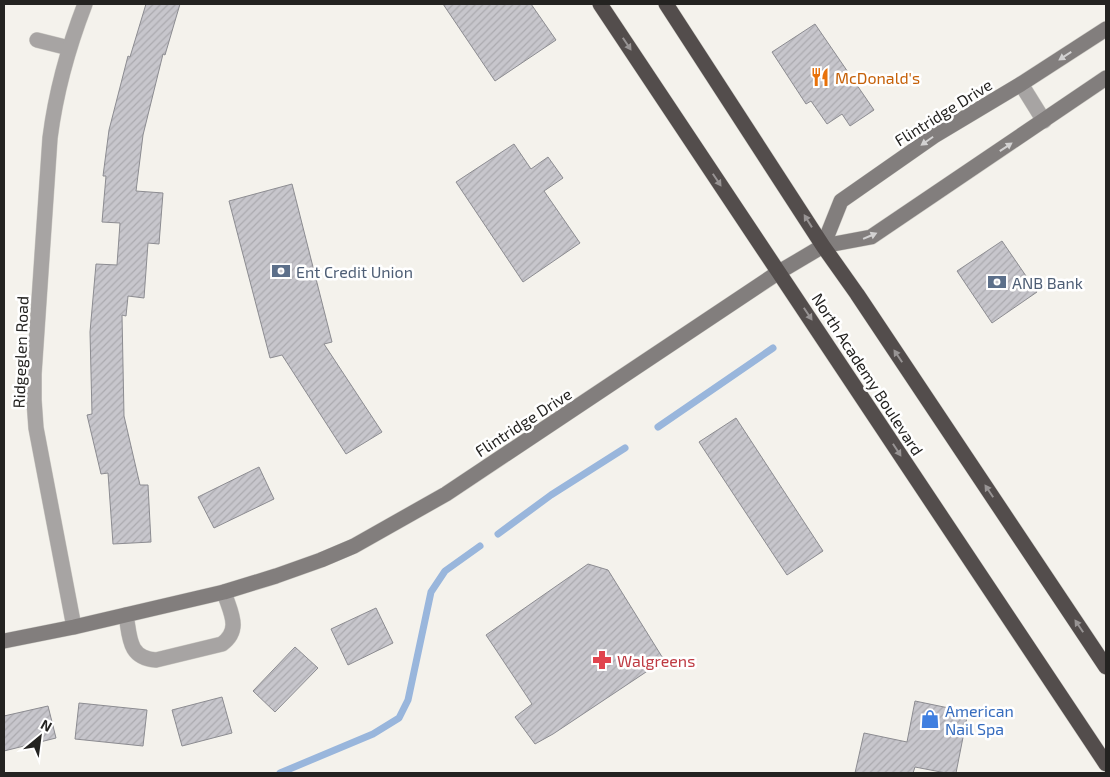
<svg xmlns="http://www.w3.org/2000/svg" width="1110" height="777" viewBox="0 0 1110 777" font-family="'Exo 2',sans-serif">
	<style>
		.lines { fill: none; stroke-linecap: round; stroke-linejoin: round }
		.stream { stroke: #99b6dc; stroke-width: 7 }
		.building { fill: url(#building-hatch); stroke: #8c8c91 }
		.street-casing { stroke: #cfcdc7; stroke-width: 16 }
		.secondary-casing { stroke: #cfcdc7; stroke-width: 16 }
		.highway-casing { stroke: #cfcdc7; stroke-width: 16 }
		.street { stroke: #a7a4a3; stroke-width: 15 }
		.secondary { stroke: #827e7d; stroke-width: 15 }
		.highway { stroke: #534d4c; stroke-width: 15 }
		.oneway { fill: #989494 }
		.oneway2 { fill: #d3d2d2 }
		.labels { text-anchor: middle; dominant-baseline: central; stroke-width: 5; stroke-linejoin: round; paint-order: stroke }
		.food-label { font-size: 16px; fill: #c56008; stroke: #fff; text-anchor: start }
		.street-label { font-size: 16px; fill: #242321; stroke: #fff }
		.service-label { font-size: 16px; fill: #4e5e75; stroke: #fff; text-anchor: start }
		.health-label { font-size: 16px; fill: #be3a42; stroke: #fff; text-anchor: start }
		.shop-label { font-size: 16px; fill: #366cbe; stroke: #fff; text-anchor: start }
	</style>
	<defs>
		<pattern id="building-hatch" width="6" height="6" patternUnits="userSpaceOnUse" patternTransform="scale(1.25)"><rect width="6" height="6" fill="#c7c6cc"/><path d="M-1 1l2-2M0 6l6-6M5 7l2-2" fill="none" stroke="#abaaaf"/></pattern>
	</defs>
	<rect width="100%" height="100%" fill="#f4f2ec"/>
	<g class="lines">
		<g class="stream">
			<path d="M658 427 773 348"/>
			<path d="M498 534 551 495 625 448"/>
			<path d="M280 773 373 734 399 718 408 700 431 592 445 571 480 546"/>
		</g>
	</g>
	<g class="building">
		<path d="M146 4H180L165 55 163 54 143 135 136 191 163 193 159 244 148 243 144 298 128 296 126 316 122 315 124 416 140 485H148L151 542 113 544 108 473 101 474 87 415 92 414 90 332 96 264 117 265 120 223 102 222 106 176H103L109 130 128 56 130 57Z"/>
		<path d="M443 4H531L556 40 495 81Z"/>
		<path d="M815 24 874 110 850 126 842 114 827 124 811 101 806 104 772 52Z"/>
		<path d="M514 144 531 169 548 157 563 178 544 191 580 243 523 282 456 182Z"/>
		<path d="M292 184 332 342 324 344 382 432 346 454 282 355 270 358 229 201Z"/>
		<path d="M1002 241 1037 292 992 323 957 271Z"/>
		<path d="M736 418 823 551 787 575 699 442Z"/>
		<path d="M259 467 274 499 214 528 198 497Z"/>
		<path d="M588 564 608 570 664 660 553 734 535 744 515 717 532 704 486 635Z"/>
		<path d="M376 608 393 643 348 665 331 629Z"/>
		<path d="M295 647 318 668 275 712 253 691Z"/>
		<path d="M222 697 232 733 182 746 172 710Z"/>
		<path d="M915 701 968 712 956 773H946L915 767 913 773H855L864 733 907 742Z"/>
		<path d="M79 703 147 710 143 746 75 739Z"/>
		<path d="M48 706 56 738 4 751V716Z"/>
	</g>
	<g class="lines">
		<g class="street-casing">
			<g id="street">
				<path d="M37 40 69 48"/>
				<path d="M1021 84 1044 121"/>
				<path d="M126 615C130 637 128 658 156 660L222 644C242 629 230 612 224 592"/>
				<path d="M74 627 36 428 34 400V374L50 138C56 91 68 48 85 4"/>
			</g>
		</g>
		<g class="secondary-casing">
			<g id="secondary">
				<path d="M823 246 841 201 934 136 1021 84 1106 29"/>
				<path d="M4 641 74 627 224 592 276 576 321 560 354 546 446 494 779 272 823 246 871 237 1106 78"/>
			</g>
		</g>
		<g class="highway-casing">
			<g id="highway">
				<path d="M600 4 1106 764"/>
				<path d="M666 4 823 246 857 294 1106 667"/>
			</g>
		</g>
		<use href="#street" class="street"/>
		<use href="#secondary" class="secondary"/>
		<use href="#highway" class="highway"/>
	</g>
	<defs><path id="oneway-solid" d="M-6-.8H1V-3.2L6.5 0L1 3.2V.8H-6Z" transform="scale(1.25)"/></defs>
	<g class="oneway">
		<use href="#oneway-solid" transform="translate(627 44) rotate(56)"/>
		<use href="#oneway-solid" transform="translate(717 180) rotate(56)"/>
		<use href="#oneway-solid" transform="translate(808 221) rotate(-122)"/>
		<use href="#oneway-solid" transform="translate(808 314) rotate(56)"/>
		<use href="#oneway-solid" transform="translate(898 356) rotate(-124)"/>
		<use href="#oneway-solid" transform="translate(897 450) rotate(57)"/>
		<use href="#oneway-solid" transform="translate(989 491) rotate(-124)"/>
		<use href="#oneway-solid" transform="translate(1079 626) rotate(-124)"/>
	</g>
	<g class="oneway2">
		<use href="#oneway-solid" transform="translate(1065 56) rotate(147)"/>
		<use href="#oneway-solid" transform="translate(927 141) rotate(145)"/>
		<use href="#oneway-solid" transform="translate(1006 147) rotate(-34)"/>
		<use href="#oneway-solid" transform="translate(870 236) rotate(-23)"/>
	</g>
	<defs>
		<g id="restaurant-bare" transform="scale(1.5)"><path d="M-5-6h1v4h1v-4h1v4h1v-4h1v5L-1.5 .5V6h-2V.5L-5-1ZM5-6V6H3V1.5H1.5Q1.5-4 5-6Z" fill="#e8710a" stroke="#fff" stroke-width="2.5" paint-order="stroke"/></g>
		<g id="bank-bare" transform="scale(1.5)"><path d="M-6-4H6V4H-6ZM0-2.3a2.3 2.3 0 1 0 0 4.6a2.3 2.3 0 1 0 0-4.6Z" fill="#5c6f8a" stroke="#fff" stroke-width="2.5" paint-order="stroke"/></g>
		<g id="pharmacy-bare" transform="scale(1.5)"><path d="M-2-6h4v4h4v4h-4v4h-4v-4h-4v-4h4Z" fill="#e0444e" stroke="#fff" stroke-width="2.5" paint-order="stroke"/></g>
		<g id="shop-bare" transform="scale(1.5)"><path d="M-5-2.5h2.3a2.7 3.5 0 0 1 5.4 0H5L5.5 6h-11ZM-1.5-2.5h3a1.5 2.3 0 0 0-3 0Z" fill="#3f7fe0" stroke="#fff" stroke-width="2.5" paint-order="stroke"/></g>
	</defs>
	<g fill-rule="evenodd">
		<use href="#restaurant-bare" x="820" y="77"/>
		<use href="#bank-bare" x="281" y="271"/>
		<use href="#bank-bare" x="997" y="282"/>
		<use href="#pharmacy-bare" x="602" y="660"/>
		<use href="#shop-bare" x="930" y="719"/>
	</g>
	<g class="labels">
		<g class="food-label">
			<text x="835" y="77">McDonald's</text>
		</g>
		<g class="street-label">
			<text transform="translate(943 112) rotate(-32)">Flintridge Drive</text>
			<text transform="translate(20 352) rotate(-88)">Ridgeglen Road</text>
			<text transform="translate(868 374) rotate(57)">North Academy Boulevard</text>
			<text transform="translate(523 422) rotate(-33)">Flintridge Drive</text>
		</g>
		<g class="service-label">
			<text x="296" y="271">Ent Credit Union</text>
			<text x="1012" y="282">ANB Bank</text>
		</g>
		<g class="health-label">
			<text x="617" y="660">Walgreens</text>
		</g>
		<g class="shop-label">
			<text x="945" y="710">American<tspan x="945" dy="18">Nail Spa</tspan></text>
		</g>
	</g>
	<rect width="1110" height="777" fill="none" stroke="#242321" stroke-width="10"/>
	<g transform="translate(40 737) rotate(29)" stroke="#ffffff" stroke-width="4" paint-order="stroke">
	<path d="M0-4L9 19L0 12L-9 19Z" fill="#242321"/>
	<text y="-8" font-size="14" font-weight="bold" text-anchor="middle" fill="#242321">N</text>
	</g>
</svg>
